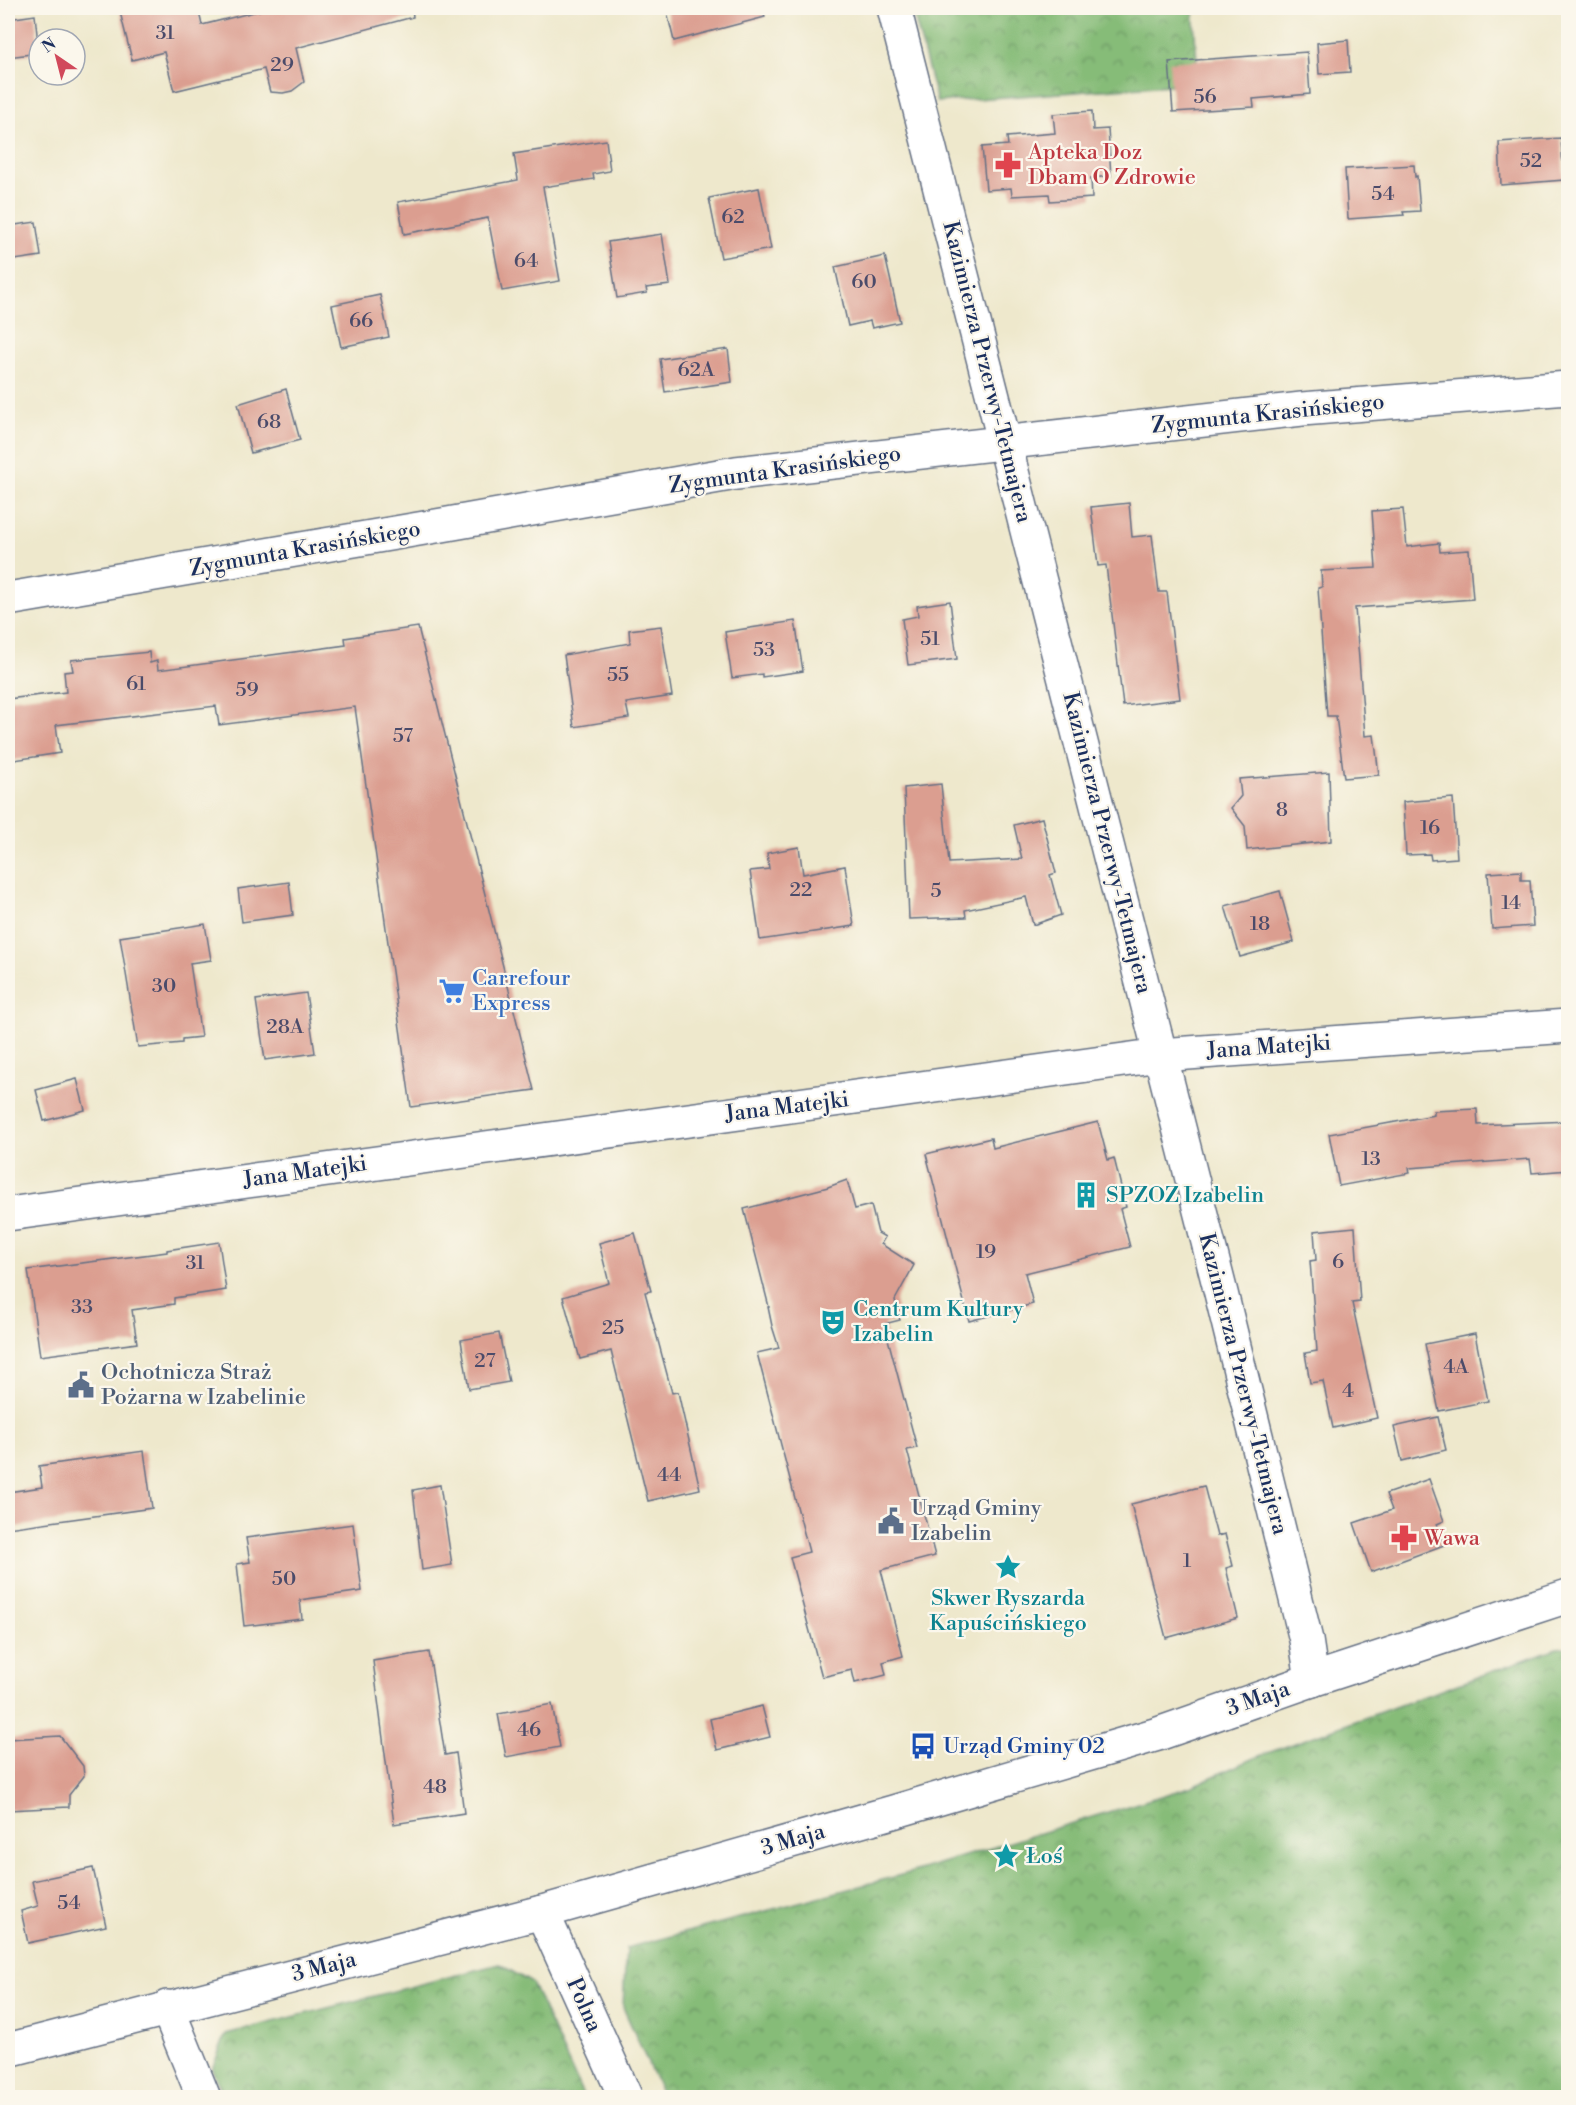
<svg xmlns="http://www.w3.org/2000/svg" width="1576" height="2105" viewBox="0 0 1576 2105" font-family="'Libre Bodoni',serif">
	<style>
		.forest { fill: url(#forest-crowns); stroke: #50766b; stroke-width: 1.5 }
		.building { fill: #db9e90 }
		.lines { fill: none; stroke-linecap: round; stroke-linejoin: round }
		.minor-casing { stroke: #657084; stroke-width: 36 }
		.tertiary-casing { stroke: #657084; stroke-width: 36 }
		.minor { stroke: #fff; stroke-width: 33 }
		.tertiary { stroke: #fff; stroke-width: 33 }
		.labels { text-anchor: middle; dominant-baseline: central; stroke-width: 4.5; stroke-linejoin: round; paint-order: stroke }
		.number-label { font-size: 20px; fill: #4b4b6a }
		.health-label { font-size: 22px; fill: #be3a42; stroke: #fbf7ec; text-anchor: start }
		.street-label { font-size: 22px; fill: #1b2f5e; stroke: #fbf7ec }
		.shop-label { font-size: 22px; fill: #366cbe; stroke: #fbf7ec; text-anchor: start }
		.culture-label { font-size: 22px; fill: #0d838f; stroke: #fbf7ec; text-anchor: start }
		.service-label { font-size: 22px; fill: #4e5e75; stroke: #fbf7ec; text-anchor: start }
		.transit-label { font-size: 22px; fill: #164399; stroke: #fbf7ec; text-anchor: start }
	</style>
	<defs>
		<pattern id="forest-crowns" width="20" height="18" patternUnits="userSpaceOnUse" patternTransform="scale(1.5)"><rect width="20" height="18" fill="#86bc78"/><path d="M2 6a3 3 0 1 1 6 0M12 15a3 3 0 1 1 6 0" fill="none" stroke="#6d9966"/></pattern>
	</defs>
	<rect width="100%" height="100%" fill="#fbf7ec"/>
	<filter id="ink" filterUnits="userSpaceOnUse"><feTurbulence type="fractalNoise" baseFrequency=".0167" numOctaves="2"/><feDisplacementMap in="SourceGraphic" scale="12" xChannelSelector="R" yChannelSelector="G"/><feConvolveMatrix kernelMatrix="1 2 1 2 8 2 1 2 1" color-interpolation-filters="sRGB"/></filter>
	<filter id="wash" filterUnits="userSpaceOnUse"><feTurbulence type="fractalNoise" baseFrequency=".008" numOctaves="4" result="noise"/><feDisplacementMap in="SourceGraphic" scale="24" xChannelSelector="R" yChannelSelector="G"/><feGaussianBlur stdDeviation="1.35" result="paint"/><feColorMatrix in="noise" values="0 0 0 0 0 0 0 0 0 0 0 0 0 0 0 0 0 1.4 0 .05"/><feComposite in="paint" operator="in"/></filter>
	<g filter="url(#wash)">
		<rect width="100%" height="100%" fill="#eee8cc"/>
		<g class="forest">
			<path d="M912 8H1193L1197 62 1170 85 937 102Z"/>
			<path d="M1568 1647V2092L1555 2098 663 2097 623 2007 626 1948 909 1873 1190 1787 1254 1758 1557 1648Z"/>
			<path d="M499 1964 532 1983 584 2097H224L212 2069 226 2034Z"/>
		</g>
		<g id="blocks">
			<g class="building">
				<path d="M119 8H198L202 25 270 8H412L413 17 296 48 304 82 292 91 283 93 270 92 264 69 174 91 164 52 132 60Z"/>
				<path d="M666 8H763L765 17 674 41Z"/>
				<path d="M35 15 39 53 8 57V19Z"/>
				<path d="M1348 40 1350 72 1319 74 1317 43Z"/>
				<path d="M1307 52 1310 94 1253 99 1254 107 1173 112 1169 62Z"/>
				<path d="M1092 111 1093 130 1108 129 1111 176 1091 178 1092 198 1050 201 1049 194 1012 196 1011 188 986 190 982 147 1008 145 1007 137 1055 133 1053 114Z"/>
				<path d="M1561 138 1564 180 1501 185 1499 142Z"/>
				<path d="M606 140 610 171 593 174 594 179 543 187 560 281 502 291 488 218 404 234 398 202 518 180 514 154Z"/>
				<path d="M1414 165 1415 177 1417 176 1420 211 1403 212 1404 215 1348 219 1345 169Z"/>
				<path d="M759 188 771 249 721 258 709 198Z"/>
				<path d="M36 222 41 256 8 261V226Z"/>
				<path d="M662 234 670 285 646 288 647 293 617 298 608 242Z"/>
				<path d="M885 256 900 322 872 328 870 321 848 326 835 267Z"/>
				<path d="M380 295 389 337 341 347 332 305Z"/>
				<path d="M728 349 732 382 665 392 660 359Z"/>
				<path d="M286 389 300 440 251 453 238 404Z"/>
				<path d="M1129 503 1132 537 1152 535 1159 592H1167L1180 699 1123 706 1106 565 1098 566 1091 507Z"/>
				<path d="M1403 509 1407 547 1439 543 1440 552 1469 550 1473 599 1355 608 1365 736 1374 735 1379 775 1344 778 1336 716H1327L1318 588 1322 587 1321 571 1376 568 1372 511Z"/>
				<path d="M950 601 957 659 908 665 902 619 918 616 917 606Z"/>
				<path d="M795 621 803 671 762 677V674L732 678 725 632Z"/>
				<path d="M661 626 672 696 626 703 629 718 574 727 564 655 630 643 629 630Z"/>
				<path d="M418 627 534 1090 411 1107 355 707 219 725 216 706 56 725 60 753 8 761V699L66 692 64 672 73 671 71 660 149 652 150 663 157 661 158 670 346 645 345 638Z"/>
				<path d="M1329 772 1331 841 1247 850 1245 826 1231 808 1241 796 1239 779Z"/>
				<path d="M941 784 949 863 1022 859 1014 825 1042 818 1056 873 1050 875 1061 915 1033 925 1026 897 965 910 966 917 909 919 904 788Z"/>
				<path d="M1453 798 1457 858 1431 860 1430 854 1406 855 1403 802Z"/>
				<path d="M799 847 803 874 845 866 854 926 760 940 750 871 769 869 767 853Z"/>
				<path d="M1521 871V880H1530L1533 926 1492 929 1488 873Z"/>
				<path d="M289 882 293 915 242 922 238 889Z"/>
				<path d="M1280 891 1294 942 1240 957 1225 906Z"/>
				<path d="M205 924 211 960 190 963 201 1037 182 1039V1043L138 1047 120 937Z"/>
				<path d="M306 993 315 1053 265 1060 256 1000Z"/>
				<path d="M77 1079 85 1110 44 1121 36 1090Z"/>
				<path d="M1477 1109 1478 1125 1569 1121V1170L1532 1173 1530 1159 1409 1168 1410 1173 1339 1186 1329 1134 1434 1115V1111Z"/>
				<path d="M1098 1122 1108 1160 1114 1158 1126 1207 1120 1209 1130 1247 1025 1273 1033 1304 969 1321 926 1154 991 1138 993 1148Z"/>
				<path d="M847 1180 855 1209 871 1205 878 1233 885 1237 881 1244 914 1265 895 1300 900 1320 884 1324 917 1448 907 1450 935 1556 881 1570 903 1656 883 1662 886 1675 855 1683 852 1670 822 1677 790 1557 809 1552 757 1353 779 1348 772 1326 768 1307H769L744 1209 828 1187Z"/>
				<path d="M1355 1227 1360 1302 1352 1303 1377 1418 1333 1428 1323 1381 1310 1383 1305 1353 1317 1351 1310 1261 1316 1260 1314 1231Z"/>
				<path d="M635 1233 651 1291 645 1292 672 1393 678 1392 700 1489 648 1501 611 1351 580 1359 563 1297 609 1283 599 1243Z"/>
				<path d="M219 1242 226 1290 174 1298V1304L132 1310 137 1343 40 1356 28 1270 167 1252V1250Z"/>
				<path d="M499 1333 509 1382 469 1389 461 1340Z"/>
				<path d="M1475 1334 1488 1401 1439 1411 1425 1344Z"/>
				<path d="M1438 1417 1446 1450 1402 1461 1394 1427Z"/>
				<path d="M144 1451 152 1508 8 1528V1492L42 1487 39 1466Z"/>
				<path d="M1429 1479 1444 1521 1437 1524 1444 1545 1371 1572 1354 1523 1392 1510 1386 1494Z"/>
				<path d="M440 1485 452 1565 422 1570 413 1490Z"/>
				<path d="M1204 1486 1217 1536 1225 1534 1233 1566 1226 1568 1238 1618 1166 1638 1131 1504Z"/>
				<path d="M353 1524 362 1591 300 1600 302 1619 244 1626 237 1564 250 1562 246 1538Z"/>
				<path d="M429 1652 445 1755 456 1753 464 1813 394 1824 373 1661Z"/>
				<path d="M552 1704 560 1747 506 1757 498 1714Z"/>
				<path d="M762 1706 770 1737 717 1750 710 1719Z"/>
				<path d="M60 1736 83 1766 84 1776 69 1795V1807L8 1810V1739Z"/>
				<path d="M93 1868 106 1926 28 1943 21 1911 38 1906 32 1881Z"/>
			</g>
		</g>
	</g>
	<g filter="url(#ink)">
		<use href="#blocks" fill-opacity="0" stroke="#657084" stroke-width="1.5"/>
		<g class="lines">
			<g class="minor-casing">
				<g id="minor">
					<path d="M894 8 1221 1293 1306 1640 1312 1680"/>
					<path d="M8 599 442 525 736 473 1302 409 1568 388"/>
					<path d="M8 1214 1160 1055 1568 1026"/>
					<path d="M542 1912 626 2098"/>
					<path d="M167 2007 204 2098"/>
				</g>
			</g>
			<g class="tertiary-casing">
				<path id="tertiary" d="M8 2050 542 1912 893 1812 1158 1734 1312 1680 1568 1596"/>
			</g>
			<use href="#minor" class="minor"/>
			<use href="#tertiary" class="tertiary"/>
		</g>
	</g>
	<defs>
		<g id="pharmacy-bare" transform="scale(2.07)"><path d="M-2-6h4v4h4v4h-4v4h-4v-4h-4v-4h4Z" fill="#e0444e" stroke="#fbf7ec" stroke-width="2.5" paint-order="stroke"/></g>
		<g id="supermarket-bare" transform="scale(2.07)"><path d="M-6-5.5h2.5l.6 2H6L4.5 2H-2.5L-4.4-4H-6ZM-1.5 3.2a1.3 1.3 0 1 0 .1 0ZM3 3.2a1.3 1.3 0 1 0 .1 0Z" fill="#3f7fe0" stroke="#fbf7ec" stroke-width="2.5" paint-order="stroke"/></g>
		<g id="building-bare" transform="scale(2.07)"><path d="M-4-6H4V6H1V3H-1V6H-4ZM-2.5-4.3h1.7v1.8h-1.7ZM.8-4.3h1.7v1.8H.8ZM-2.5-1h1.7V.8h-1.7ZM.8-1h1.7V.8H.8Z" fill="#0f9aa8" stroke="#fbf7ec" stroke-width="2.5" paint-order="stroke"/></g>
		<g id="theatre-bare" transform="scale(2.07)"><path d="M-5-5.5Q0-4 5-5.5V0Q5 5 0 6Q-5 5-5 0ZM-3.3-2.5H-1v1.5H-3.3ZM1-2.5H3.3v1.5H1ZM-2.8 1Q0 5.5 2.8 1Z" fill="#0f9aa8" stroke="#fbf7ec" stroke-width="2.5" paint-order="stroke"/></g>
		<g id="civic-bare" transform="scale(2.07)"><path d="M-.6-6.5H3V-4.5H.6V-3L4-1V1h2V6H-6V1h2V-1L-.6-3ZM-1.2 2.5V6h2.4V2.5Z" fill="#5c6f8a" stroke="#fbf7ec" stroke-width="2.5" paint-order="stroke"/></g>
		<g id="sight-bare" transform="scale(2.07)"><path d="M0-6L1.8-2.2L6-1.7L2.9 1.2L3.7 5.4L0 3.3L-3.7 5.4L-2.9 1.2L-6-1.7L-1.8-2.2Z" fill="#0f9aa8" stroke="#fbf7ec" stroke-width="2.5" paint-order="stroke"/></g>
		<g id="bus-bare" transform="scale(2.07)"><path d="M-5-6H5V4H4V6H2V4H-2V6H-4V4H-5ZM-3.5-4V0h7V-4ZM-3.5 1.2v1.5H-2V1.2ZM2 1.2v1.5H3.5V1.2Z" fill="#1a4fb4" stroke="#fbf7ec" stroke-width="2.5" paint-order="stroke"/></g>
	</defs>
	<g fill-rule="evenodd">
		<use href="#pharmacy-bare" x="1008" y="165"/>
		<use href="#supermarket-bare" x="452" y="991"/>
		<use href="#building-bare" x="1086" y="1195"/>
		<use href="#theatre-bare" x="833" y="1322"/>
		<use href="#civic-bare" x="81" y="1385"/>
		<use href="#civic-bare" x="891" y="1521"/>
		<use href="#pharmacy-bare" x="1404" y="1538"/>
		<use href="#sight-bare" x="1008" y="1567"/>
		<use href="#bus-bare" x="923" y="1746"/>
		<use href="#sight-bare" x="1006" y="1856"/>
	</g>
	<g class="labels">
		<g class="number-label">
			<text x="165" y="33">31</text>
			<text x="282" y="65">29</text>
			<text x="1205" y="97">56</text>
			<text x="1531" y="161">52</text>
			<text x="1383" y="194">54</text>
			<text x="733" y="217">62</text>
			<text x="526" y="261">64</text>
			<text x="864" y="282">60</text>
			<text x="361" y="321">66</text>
			<text x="696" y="370">62A</text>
			<text x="269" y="422">68</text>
			<text x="930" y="639">51</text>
			<text x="764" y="650">53</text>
			<text x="618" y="675">55</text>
			<text x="136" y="684">61</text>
			<text x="247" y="690">59</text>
			<text x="403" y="736">57</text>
			<text x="1282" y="810">8</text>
			<text x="1430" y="828">16</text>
			<text x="801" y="890">22</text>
			<text x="936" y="891">5</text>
			<text x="1511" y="903">14</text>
			<text x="1260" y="924">18</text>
			<text x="164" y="986">30</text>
			<text x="285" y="1027">28A</text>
			<text x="1371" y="1159">13</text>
			<text x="986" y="1252">19</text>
			<text x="1338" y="1262">6</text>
			<text x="195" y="1263">31</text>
			<text x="82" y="1307">33</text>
			<text x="613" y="1328">25</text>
			<text x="485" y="1361">27</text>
			<text x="1456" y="1367">4A</text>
			<text x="1348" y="1391">4</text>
			<text x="669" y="1475">44</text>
			<text x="1187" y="1561">1</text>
			<text x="284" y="1579">50</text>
			<text x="529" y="1730">46</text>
			<text x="435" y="1787">48</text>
			<text x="69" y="1903">54</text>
		</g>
		<g class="health-label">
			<text x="1028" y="152">Apteka Doz<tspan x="1028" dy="25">Dbam O Zdrowie</tspan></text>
			<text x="1424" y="1538">Wawa</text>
		</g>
		<g class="street-label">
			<text transform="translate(987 372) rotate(76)">Kazimierza Przerwy-Tetmajera</text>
			<text transform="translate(1268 414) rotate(-6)">Zygmunta Krasińskiego</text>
			<text transform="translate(785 470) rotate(-8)">Zygmunta Krasińskiego</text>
			<text transform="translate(305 549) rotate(-10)">Zygmunta Krasińskiego</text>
			<text transform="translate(1107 843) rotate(76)">Kazimierza Przerwy-Tetmajera</text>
			<text transform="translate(1269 1047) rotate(-4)">Jana Matejki</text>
			<text transform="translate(787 1107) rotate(-7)">Jana Matejki</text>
			<text transform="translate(305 1172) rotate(-8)">Jana Matejki</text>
			<text transform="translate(1243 1384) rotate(76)">Kazimierza Przerwy-Tetmajera</text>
			<text transform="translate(1258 1699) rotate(-19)">3 Maja</text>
			<text transform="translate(793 1840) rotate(-16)">3 Maja</text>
			<text transform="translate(324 1967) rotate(-14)">3 Maja</text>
			<text transform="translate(584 2005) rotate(66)">Polna</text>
		</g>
		<g class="shop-label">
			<text x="472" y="978">Carrefour<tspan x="472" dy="25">Express</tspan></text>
		</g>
		<g class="culture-label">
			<text x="1106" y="1195">SPZOZ Izabelin</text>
			<text x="853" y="1309">Centrum Kultury<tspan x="853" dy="25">Izabelin</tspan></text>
			<text x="1008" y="1598" text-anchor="middle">Skwer Ryszarda<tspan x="1008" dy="25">Kapuścińskiego</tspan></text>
			<text x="1026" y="1856">Łoś</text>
		</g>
		<g class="service-label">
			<text x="101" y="1372">Ochotnicza Straż<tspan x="101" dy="25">Pożarna w Izabelinie</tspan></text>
			<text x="911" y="1508">Urząd Gminy<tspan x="911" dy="25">Izabelin</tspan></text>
		</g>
		<g class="transit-label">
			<text x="943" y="1746">Urząd Gminy 02</text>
		</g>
	</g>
	<rect width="1576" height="2105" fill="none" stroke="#fbf7ec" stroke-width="30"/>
	<g transform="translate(57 57) rotate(325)"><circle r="28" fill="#fbf7ec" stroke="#a1a7b3" stroke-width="1.5"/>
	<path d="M0-4.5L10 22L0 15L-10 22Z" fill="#d1495b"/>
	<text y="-9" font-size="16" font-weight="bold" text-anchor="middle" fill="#1b2f5e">N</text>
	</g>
</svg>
